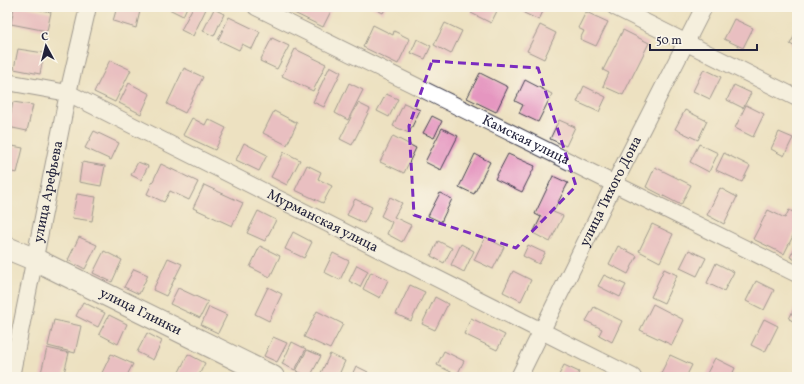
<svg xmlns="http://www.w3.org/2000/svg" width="804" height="384" viewBox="0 0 804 384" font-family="Vollkorn,serif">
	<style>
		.building { fill: #e596c0 }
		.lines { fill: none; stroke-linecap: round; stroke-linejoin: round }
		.street-casing { stroke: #403f4f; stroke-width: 18 }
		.secondary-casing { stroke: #403f4f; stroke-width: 24 }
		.street { stroke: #fff; stroke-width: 16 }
		.secondary { stroke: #fff; stroke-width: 22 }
		.marked { fill: none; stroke: #7b2cbf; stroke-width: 3; stroke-dasharray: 8 5; stroke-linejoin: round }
		.labels { text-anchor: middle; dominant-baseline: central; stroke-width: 3.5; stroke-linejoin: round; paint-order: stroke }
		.street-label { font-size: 14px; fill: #22223b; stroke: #fbf7ec }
	</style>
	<rect width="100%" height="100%" fill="#fbf7ec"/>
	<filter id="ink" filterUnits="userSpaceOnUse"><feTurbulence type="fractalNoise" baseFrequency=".025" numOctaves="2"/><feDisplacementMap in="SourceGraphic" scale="8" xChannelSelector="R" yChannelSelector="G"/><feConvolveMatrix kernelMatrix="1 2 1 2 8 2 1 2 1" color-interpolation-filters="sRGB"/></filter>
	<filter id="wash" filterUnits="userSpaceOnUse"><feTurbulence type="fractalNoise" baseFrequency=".012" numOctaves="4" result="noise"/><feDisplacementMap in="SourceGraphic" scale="16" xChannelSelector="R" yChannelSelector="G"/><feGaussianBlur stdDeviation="0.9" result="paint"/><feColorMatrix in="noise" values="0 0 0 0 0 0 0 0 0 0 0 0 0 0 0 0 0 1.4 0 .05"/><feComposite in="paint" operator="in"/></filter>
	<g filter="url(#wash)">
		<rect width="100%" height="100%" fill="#ede1c1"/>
		<g id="blocks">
			<g class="building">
				<path d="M14 7H26L51 12 47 31 11 24Z"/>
				<path d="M117 7 140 11 136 28 113 21Z"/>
				<path d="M165 7H187L183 16Z"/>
				<path d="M193 7H207L193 36 181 30Z"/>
				<path d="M292 7H333L323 27 290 11Z"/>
				<path d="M371 7H386L383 13Z"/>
				<path d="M474 7H499L491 23 471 13Z"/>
				<path d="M527 7H545L539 20 524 13Z"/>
				<path d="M214 9 224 14 214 36 203 31Z"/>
				<path d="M586 12 608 22 596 46 580 39 584 31 578 28Z"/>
				<path d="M229 17 260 32 252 49 242 44 239 50 218 40Z"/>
				<path d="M734 19 753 28 743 48 724 39Z"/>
				<path d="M445 23 462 31 451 54 434 45Z"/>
				<path d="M373 25 393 35 394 31 410 39 398 64 363 47Z"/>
				<path d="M540 25 556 33 544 59 527 51Z"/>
				<path d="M623 30 649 43 623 95 603 86 609 73 603 70Z"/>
				<path d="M797 31V48L790 44Z"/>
				<path d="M272 38 289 46 277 69 260 61Z"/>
				<path d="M417 39 431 46 425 59 411 53Z"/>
				<path d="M18 49 44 53 40 74 14 69Z"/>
				<path d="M295 49 326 64 313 91 282 76Z"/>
				<path d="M110 60 131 70 115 102 94 92Z"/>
				<path d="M330 66 341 72 324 107 313 102Z"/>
				<path d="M184 68 203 77 185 113 167 104Z"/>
				<path d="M704 69 721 77 710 99 693 91Z"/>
				<path d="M480 73 508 87 496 112 467 98Z"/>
				<path d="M525 80 552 94 538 122 519 113 523 105 515 101Z"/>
				<path d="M129 83 150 94 141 114 119 103Z"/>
				<path d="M349 83 363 90 348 120 335 113Z"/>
				<path d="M734 85 751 93 743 108 727 100Z"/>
				<path d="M584 86 606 97 599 112 577 102Z"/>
				<path d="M386 94 398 99 389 117 377 111Z"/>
				<path d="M13 102 33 105 27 131 8 127Z"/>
				<path d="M358 103 370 109 352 145 340 139Z"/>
				<path d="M404 103 420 110 409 133 393 126Z"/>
				<path d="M746 105 764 114 753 137 735 128Z"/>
				<path d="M685 110 707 121 698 140 675 129Z"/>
				<path d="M274 111 297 123 287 145 263 133Z"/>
				<path d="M432 116 442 121 434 138 423 133Z"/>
				<path d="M192 118 205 125 208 119 226 128 215 150 183 135Z"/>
				<path d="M559 120 575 127 566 146 550 139Z"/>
				<path d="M442 128 458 136 441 170 425 162Z"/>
				<path d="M94 131 119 143 111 160 85 148Z"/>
				<path d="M779 132 793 138 784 156 771 149Z"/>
				<path d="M393 136 416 148 404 173 380 162Z"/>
				<path d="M244 143 267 155 259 171 236 160Z"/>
				<path d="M699 144 718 153 709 172 690 162Z"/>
				<path d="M7 145 23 148 17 173 7 171Z"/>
				<path d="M284 152 300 160 287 185 271 177Z"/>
				<path d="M724 153 750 166 742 182 716 170Z"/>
				<path d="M475 154 490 162 474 194 459 187Z"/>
				<path d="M508 154 535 166 522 192 495 179Z"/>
				<path d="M82 162 105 166 101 186 79 182Z"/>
				<path d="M138 162 148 166 141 180 131 175Z"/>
				<path d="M161 164 198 182 189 200 170 191 164 202 147 194Z"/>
				<path d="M307 165 321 172 318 179 332 186 323 203 295 190Z"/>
				<path d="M655 167 691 185 681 205 646 187Z"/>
				<path d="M553 176 568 183 553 212 563 216 550 242 533 233 541 217 535 214Z"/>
				<path d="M204 185 243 203 232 226 193 208Z"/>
				<path d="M720 188 737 197 724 224 707 215Z"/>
				<path d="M440 193 452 199 441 222 428 216Z"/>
				<path d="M77 194 96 197 92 221 72 218Z"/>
				<path d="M390 197 402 203 394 217 411 225 402 242 387 234 392 222 381 216Z"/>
				<path d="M355 199 372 207 364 223 347 215Z"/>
				<path d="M768 210 785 218 789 210 797 214V228L784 254 753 239Z"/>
				<path d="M258 211 276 220 265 241 247 233Z"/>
				<path d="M652 224 673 234 660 262 639 251Z"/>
				<path d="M293 232 312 242 304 258 285 249Z"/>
				<path d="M79 237 97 245 85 269 68 260Z"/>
				<path d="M485 237 504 247 493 269 474 260Z"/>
				<path d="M438 241 452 248 444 263 431 256Z"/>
				<path d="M461 244 474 251 464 272 451 265Z"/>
				<path d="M797 244V261L790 257Z"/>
				<path d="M528 245 545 253 539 264 523 256Z"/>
				<path d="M260 246 280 256 270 277 250 267Z"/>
				<path d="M618 246 637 256 628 274 609 264Z"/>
				<path d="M689 250 706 258 697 276 680 268Z"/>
				<path d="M104 251 122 260 112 282 93 273Z"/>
				<path d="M333 253 349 261 340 280 324 272Z"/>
				<path d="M168 258 182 264 166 296 153 290Z"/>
				<path d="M716 263 734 272 724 291 707 283Z"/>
				<path d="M357 265 368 271 360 287 349 281Z"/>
				<path d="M134 269 148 275 139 294 124 287Z"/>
				<path d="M664 269 677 275 664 303 651 297Z"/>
				<path d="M513 271 531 280 521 301 503 292Z"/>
				<path d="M371 272 388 280 380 298 363 289Z"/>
				<path d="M604 275 626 285 620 297 598 286Z"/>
				<path d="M756 281 774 290 764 310 746 301Z"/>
				<path d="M410 285 425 292 411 321 396 314Z"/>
				<path d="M268 287 282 294 269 321 255 314Z"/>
				<path d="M178 288 208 302 200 318 170 304Z"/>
				<path d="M435 297 448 304 435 330 422 324Z"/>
				<path d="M83 302 105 313 98 327 76 316Z"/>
				<path d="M797 302V323L789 319Z"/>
				<path d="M653 304 684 320 672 345 640 330Z"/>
				<path d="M209 307 227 315 218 333 201 325Z"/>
				<path d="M594 307 622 321 612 342 599 335 602 329 586 321Z"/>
				<path d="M317 311 343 324 330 349 304 337Z"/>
				<path d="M109 315 127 324 118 344 99 334Z"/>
				<path d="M471 318 505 335 497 350 464 334Z"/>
				<path d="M764 319 778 326 765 352 751 345Z"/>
				<path d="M54 320 81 326 75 353 48 346Z"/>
				<path d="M147 333 162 341 153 360 137 352Z"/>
				<path d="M273 337 287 343 277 362 264 356Z"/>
				<path d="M292 342 306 349 295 370 282 364Z"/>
				<path d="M47 348 69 353 63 377H40Z"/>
				<path d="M307 350 321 356 310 377 296 371Z"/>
				<path d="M444 351 464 361 457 375 437 365Z"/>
				<path d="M111 354 133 364 126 377H100Z"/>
				<path d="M188 354 205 363 198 377H186L178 374Z"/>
				<path d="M330 354 345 361 338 377H319Z"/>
				<path d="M670 355 692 365 686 377H670L661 373Z"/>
				<path d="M715 358 735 368 731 377H705Z"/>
				<path d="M564 365 579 372 577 377H558Z"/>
				<path d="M356 366 368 372 366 377H351Z"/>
			</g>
		</g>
	</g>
	<g filter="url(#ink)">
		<use href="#blocks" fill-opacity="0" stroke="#403f4f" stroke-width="1"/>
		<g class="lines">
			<g class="street-casing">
				<g id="street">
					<path id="s1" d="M256 7 797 274"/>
					<path d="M615 7 797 98"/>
					<path id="s2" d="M7 82 68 93 633 377"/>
					<path id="s3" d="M11 377 68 93 88 7"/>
					<path id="s4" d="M519 377 614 184 704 7"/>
				</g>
			</g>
			<g class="secondary-casing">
				<g id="secondary">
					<path id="s5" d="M7 248 36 260 273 377"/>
				</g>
			</g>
			<use href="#street" class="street"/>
			<use href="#secondary" class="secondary"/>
		</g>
	</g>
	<path d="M0 0H804V384H0ZM432 61 538 68 576 186 516 248 414 215 409 126Z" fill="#ede1c1" fill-opacity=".55" fill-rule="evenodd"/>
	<path class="marked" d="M432 61 538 68 576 186 516 248 414 215 409 126Z"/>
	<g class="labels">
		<g class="street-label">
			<text stroke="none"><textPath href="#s1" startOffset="301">Камская улица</textPath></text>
			<text stroke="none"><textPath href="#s4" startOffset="207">улица Тихого Дона</textPath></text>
			<text stroke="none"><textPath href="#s3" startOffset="189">улица Арефьева</textPath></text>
			<text stroke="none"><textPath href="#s2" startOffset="347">Мурманская улица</textPath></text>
			<text stroke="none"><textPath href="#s5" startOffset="148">улица Глинки</textPath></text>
		</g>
	</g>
	<rect width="804" height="384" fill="none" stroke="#fbf7ec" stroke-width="24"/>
	<g transform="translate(46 46) rotate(353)" stroke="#fbf7ec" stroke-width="3" paint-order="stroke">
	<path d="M0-3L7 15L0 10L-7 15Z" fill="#22223b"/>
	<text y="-6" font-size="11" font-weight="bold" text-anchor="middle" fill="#22223b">С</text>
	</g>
	<path d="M650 44v6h107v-6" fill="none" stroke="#22223b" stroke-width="2"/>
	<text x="656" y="44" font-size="12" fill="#22223b" stroke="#fbf7ec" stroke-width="3" paint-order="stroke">50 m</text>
</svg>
